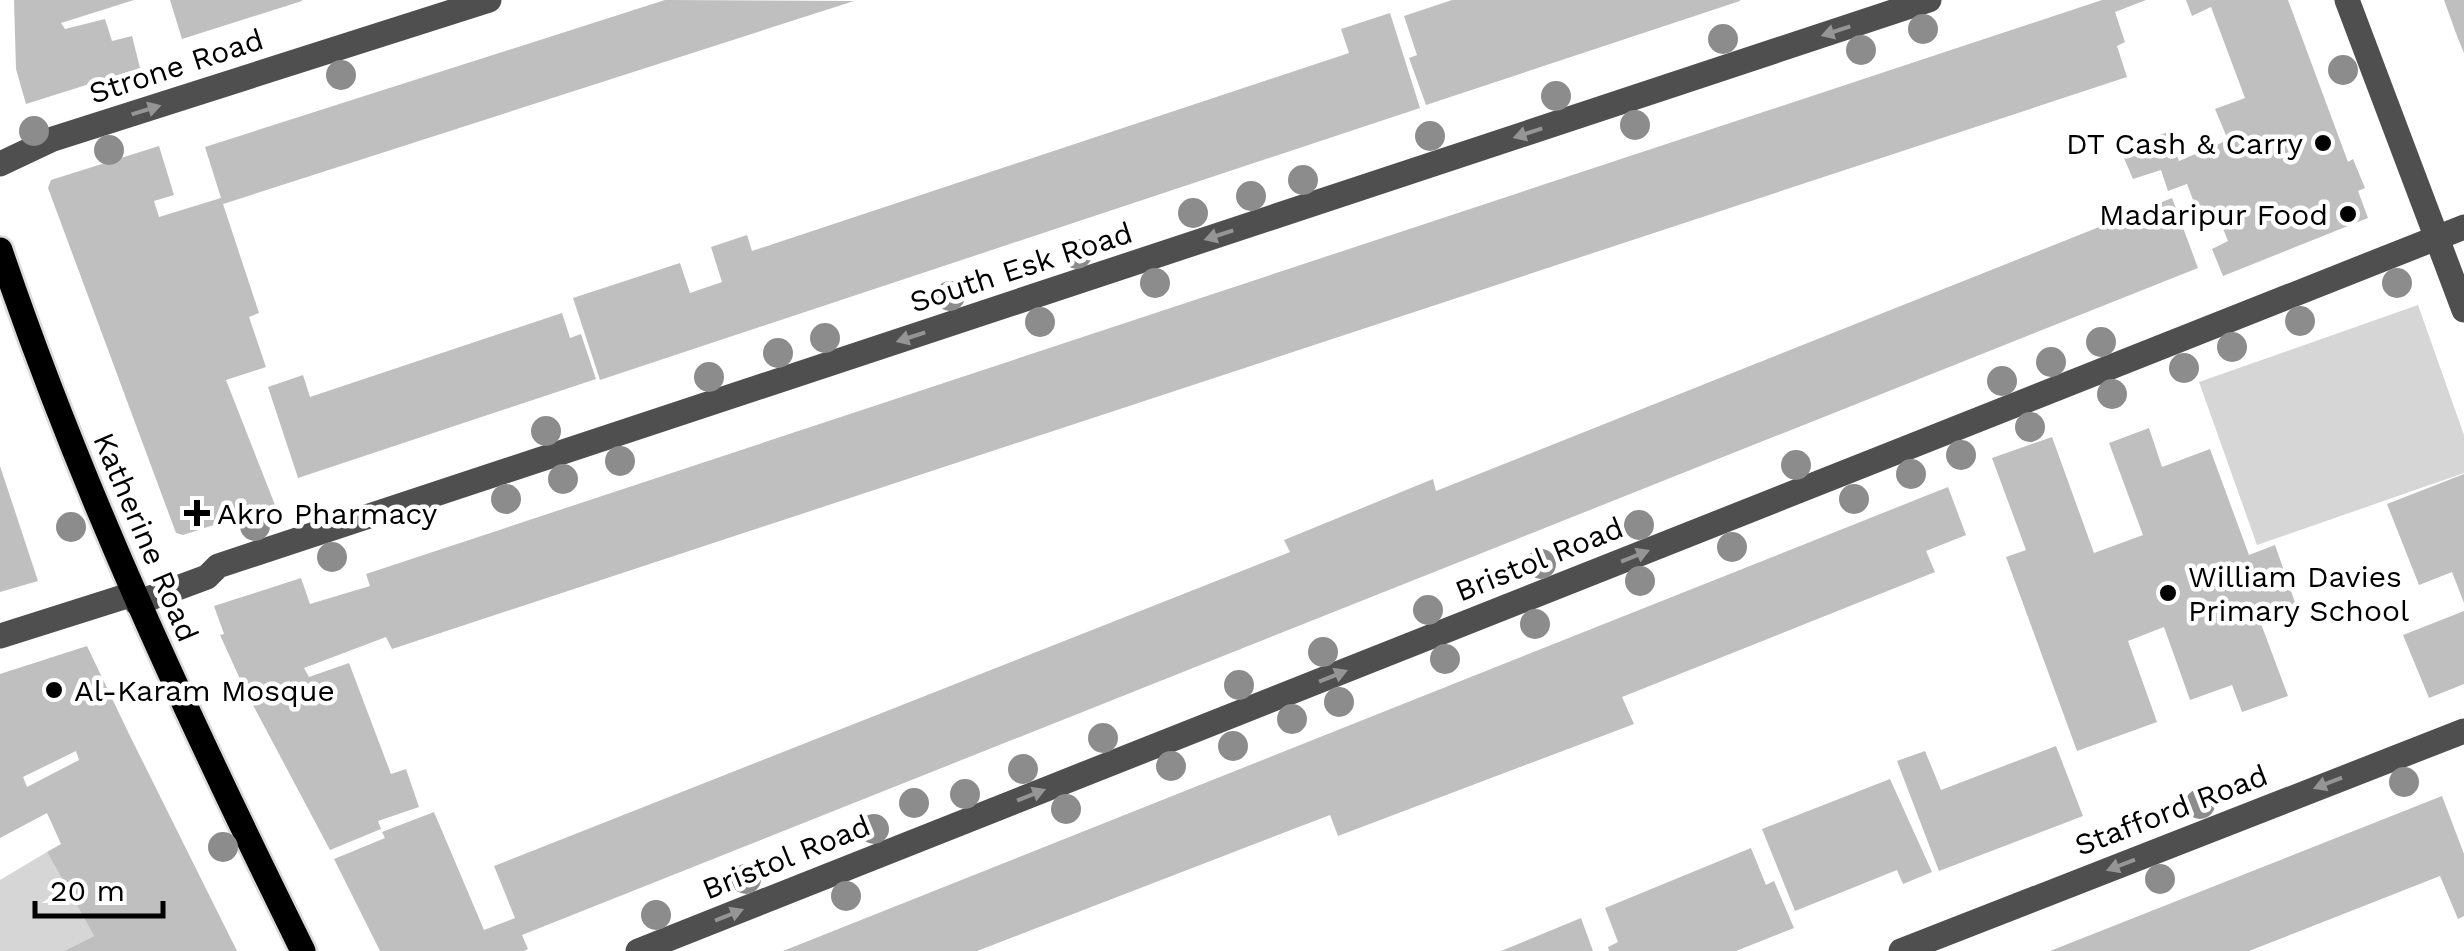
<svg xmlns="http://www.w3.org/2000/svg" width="2464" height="951" viewBox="0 0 2464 951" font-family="'Work Sans',sans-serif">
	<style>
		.green { fill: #d6d6d6 }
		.building { fill: #bfbfbf; fill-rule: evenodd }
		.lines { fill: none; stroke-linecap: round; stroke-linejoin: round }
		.major-casing { stroke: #dbdbdb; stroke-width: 30 }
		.minor { stroke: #4f4f4f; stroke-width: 25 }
		.major { stroke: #000; stroke-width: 25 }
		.tree { fill: #8c8c8c }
		.oneway { fill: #959595 }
		.poi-dot { fill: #000; stroke: #fff; stroke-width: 4 }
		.labels { text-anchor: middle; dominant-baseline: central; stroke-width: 9; stroke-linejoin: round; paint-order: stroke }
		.street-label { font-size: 30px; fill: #000; stroke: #fff }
		.poi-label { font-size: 30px; fill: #000; stroke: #fff; text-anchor: start }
	</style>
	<rect width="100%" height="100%" fill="#fff"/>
	<g class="green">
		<path d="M2418 305 2464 435V473L2257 545 2199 382Z"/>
		<path d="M47 852 94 936 64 951H0V880Z"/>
	</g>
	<g class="building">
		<path d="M14 0H134L61 23 65 29 105 19 112 41 132 36 140 68 26 104 16 69Z"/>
		<path d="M170 0H302V1L182 39Z"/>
		<path d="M665 0 854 1 223 204 259 313 249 317 266 367 226 380 275 505 183 535 176 533 48 188 51 180 159 146 174 195 154 201 159 217 221 198 205 147Z"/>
		<path d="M1452 0H1740V1L1426 105 1409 58 1417 55 1404 16Z"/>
		<path d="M2102 0H2146L2115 12 2125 42 2117 46 2127 77 392 649 386 637 304 668 309 677 349 663 391 774 406 769 419 807 378 821 381 829 330 850 245 690 220 635 224 634 214 606 301 578 310 604 370 586 366 574Z"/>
		<path d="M2186 0H2288L2348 162 2353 159 2365 188 2358 191 2368 218 2223 276 2212 249 2228 241 2216 211 2200 218 2187 184 2168 191 2161 170 2133 179 2120 149 2168 132 2179 161 2228 140 2215 109 2245 98 2211 7 2192 16Z"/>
		<path d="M2444 0H2464V53L2457 36Z"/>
		<path d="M1390 13 1420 108 600 380 573 298 680 263 690 293 722 282 711 247 747 235 752 251 1349 53 1341 29Z"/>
		<path d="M2172 198 2198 268 522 935 528 949 524 951H380L334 859 385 838 382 832 434 812 484 930 515 918 494 866 1290 552 1284 540 1433 479 1436 491Z"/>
		<path d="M562 313 570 338 581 334 596 379 298 478 268 387 303 375 310 397Z"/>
		<path d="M2149 428 2162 467 2210 449 2249 555 2275 545 2297 608 2260 621 2288 696 2242 712 2232 685 2190 700 2164 627 2128 641 2157 722 2077 751 2006 557 2026 550 1992 458 2052 437 2094 553 2143 535 2109 443Z"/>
		<path d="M0 466 38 581 0 592Z"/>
		<path d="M2464 474V603L2452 572 2419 585 2387 504Z"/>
		<path d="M1948 487 1966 535 1926 551 1935 572 1622 697 1634 724 1338 836 1330 815 977 951H783Z"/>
		<path d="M2464 611V684L2429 698 2403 635Z"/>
		<path d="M87 646 129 734 237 951H64L94 936 47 852 61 844 47 813 0 838V674ZM76 751 79 760 27 787 23 777Z"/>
		<path d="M2056 746 2083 816 1939 871 1897 761 1925 751 1941 790Z"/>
		<path d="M1890 779 1932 872 1903 884 1897 870 1795 911 1762 829Z"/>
		<path d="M2442 796 2464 854V916L2458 919 2440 876 2249 951H2050Z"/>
		<path d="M1751 848 1766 885 1774 881 1794 928 1736 951H1609L1608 947 1618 942 1605 908Z"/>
		<path d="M1581 918 1593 951H1501Z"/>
	</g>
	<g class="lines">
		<g class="major-casing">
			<path id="major" d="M0 250C82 492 190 722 303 951"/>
		</g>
		<g class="minor">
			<path d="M2347 0 2464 310"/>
			<path d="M0 164 53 139 489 0"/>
			<path d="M137 603 207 577 218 566 1929 0"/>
			<path d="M0 636 133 594"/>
			<path d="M638 951 2464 227"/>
			<path d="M1901 951 2464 731"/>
		</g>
		<use href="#major" class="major"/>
	</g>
	<g class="tree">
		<circle cx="1923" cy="29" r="15"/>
		<circle cx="1723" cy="39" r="15"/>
		<circle cx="1861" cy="50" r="15"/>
		<circle cx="2343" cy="70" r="15"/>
		<circle cx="341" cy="75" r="15"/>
		<circle cx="1556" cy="96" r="15"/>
		<circle cx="1635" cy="125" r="15"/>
		<circle cx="34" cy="131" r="15"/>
		<circle cx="1430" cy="136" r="15"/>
		<circle cx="109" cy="150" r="15"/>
		<circle cx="1303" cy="180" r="15"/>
		<circle cx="1251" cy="196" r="15"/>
		<circle cx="1193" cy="213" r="15"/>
		<circle cx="1077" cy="254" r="15"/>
		<circle cx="1155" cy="283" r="15"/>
		<circle cx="2397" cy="283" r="15"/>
		<circle cx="950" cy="296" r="15"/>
		<circle cx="2300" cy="321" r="15"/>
		<circle cx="1040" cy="322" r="15"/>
		<circle cx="825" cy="338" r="15"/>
		<circle cx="2101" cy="342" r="15"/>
		<circle cx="2232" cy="347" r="15"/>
		<circle cx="778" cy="353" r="15"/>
		<circle cx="2051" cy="362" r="15"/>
		<circle cx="2184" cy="368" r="15"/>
		<circle cx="709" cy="377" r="15"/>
		<circle cx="2002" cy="381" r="15"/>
		<circle cx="2112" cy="394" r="15"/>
		<circle cx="2030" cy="427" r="15"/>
		<circle cx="546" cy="431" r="15"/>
		<circle cx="1961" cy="455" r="15"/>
		<circle cx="620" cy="461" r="15"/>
		<circle cx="1796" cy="465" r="15"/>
		<circle cx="1911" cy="474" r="15"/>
		<circle cx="563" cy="479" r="15"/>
		<circle cx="506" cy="499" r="15"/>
		<circle cx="1854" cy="499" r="15"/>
		<circle cx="1639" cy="525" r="15"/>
		<circle cx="255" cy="526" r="15"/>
		<circle cx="71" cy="527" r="15"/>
		<circle cx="1732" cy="547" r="15"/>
		<circle cx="332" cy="557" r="15"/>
		<circle cx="1541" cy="564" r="15"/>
		<circle cx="1640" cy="581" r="15"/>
		<circle cx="1428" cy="610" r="15"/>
		<circle cx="1535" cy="624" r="15"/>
		<circle cx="1323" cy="652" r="15"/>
		<circle cx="1445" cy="659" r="15"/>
		<circle cx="1239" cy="685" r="15"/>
		<circle cx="1339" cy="702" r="15"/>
		<circle cx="1292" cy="719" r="15"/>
		<circle cx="1103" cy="738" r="15"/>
		<circle cx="1233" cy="746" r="15"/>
		<circle cx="1171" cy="766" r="15"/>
		<circle cx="1023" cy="769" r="15"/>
		<circle cx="2404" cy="782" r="15"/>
		<circle cx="965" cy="794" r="15"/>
		<circle cx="914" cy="803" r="15"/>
		<circle cx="2200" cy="804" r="15"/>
		<circle cx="1066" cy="809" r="15"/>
		<circle cx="874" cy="829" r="15"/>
		<circle cx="223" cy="847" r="15"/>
		<circle cx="746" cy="879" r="15"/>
		<circle cx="2160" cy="879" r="15"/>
		<circle cx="846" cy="896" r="15"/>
		<circle cx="656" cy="915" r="15"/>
	</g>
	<defs><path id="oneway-solid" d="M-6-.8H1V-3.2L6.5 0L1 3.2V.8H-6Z" transform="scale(2.5)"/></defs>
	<g class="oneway">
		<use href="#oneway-solid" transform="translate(1836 31) rotate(162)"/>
		<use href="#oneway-solid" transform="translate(146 110) rotate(-17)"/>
		<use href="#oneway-solid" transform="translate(1528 133) rotate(162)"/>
		<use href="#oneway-solid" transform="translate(1219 235) rotate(162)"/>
		<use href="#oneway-solid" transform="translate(911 337) rotate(162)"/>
		<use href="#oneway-solid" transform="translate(1635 556) rotate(-22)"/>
		<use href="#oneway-solid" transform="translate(1333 676) rotate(-22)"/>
		<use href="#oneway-solid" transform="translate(2328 783) rotate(159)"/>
		<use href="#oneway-solid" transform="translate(1031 795) rotate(-22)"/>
		<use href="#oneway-solid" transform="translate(2121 865) rotate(159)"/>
		<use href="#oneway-solid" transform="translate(729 915) rotate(-22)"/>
	</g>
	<g class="poi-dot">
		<circle cx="2323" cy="143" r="10"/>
		<circle cx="2348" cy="214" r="10"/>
		<path d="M192 498h10v10h10v10h-10v10h-10v-10h-10v-10h10z"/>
		<circle cx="2168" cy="593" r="10"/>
		<circle cx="54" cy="690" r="10"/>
	</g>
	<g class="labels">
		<g class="street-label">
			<text transform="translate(176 66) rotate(-18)">Strone Road</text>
			<text transform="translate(1021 267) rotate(-18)">South Esk Road</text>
			<text transform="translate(146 537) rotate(67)">Katherine Road</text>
			<text transform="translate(1539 559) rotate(-22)">Bristol Road</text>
			<text transform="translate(2171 810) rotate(-21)">Stafford Road</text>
			<text transform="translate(786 857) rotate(-22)">Bristol Road</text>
		</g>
		<g class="poi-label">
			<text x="2303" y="143" text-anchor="end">DT Cash &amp; Carry</text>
			<text x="2328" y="214" text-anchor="end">Madaripur Food</text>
			<text x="217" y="513">Akro Pharmacy</text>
			<text x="2188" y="576">William Davies<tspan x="2188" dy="34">Primary School</tspan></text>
			<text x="74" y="690">Al-Karam Mosque</text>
		</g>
	</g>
	<path d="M35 901v15h128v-15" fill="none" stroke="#000000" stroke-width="5"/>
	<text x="50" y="901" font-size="30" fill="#000000" stroke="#ffffff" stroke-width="8" paint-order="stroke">20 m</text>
</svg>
